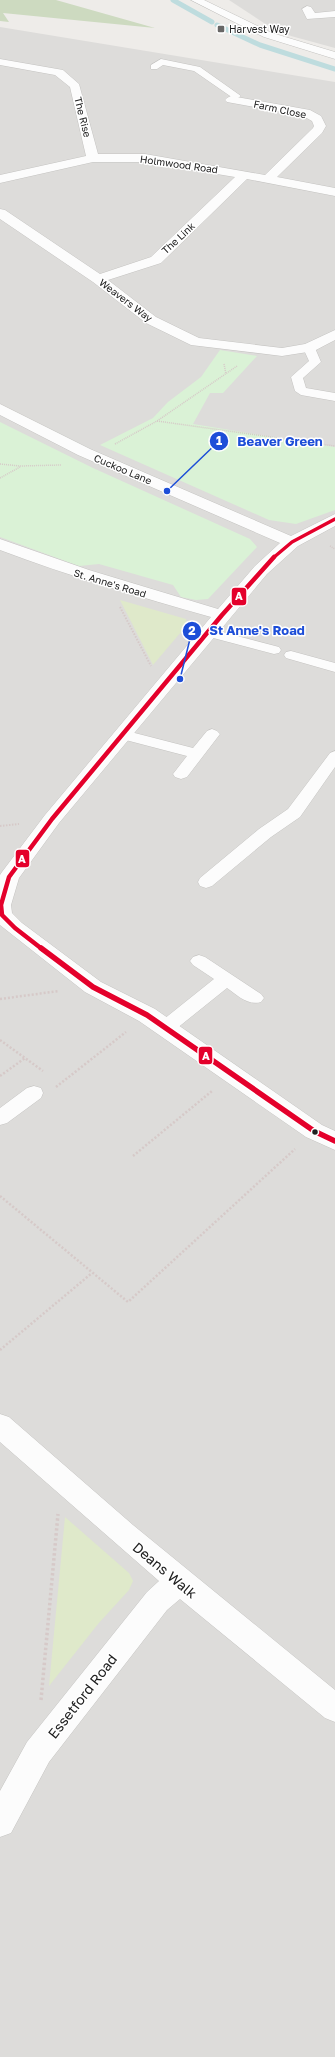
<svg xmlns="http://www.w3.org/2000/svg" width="335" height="2057" viewBox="0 0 335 2057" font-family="'Golos Text',sans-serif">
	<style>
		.residential { fill: #dddcda }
		.grass { fill: #dfe9ca }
		.forest { fill: #cddac0 }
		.park { fill: #daf2d6 }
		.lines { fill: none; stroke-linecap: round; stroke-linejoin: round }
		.stream { stroke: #bedcde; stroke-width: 5 }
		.service-casing { stroke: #c4c3c1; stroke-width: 1 }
		.minor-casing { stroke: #c4c3c1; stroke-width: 1 }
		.tertiary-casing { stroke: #c4c3c1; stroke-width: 1 }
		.path-far3 { stroke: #d6c9c8; stroke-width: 1.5; stroke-dasharray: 1 1; stroke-linecap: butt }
		.path-far2 { stroke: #d6c9c8; stroke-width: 2; stroke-dasharray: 1.5 1.5; stroke-linecap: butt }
		.path-far1 { stroke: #d6c9c8; stroke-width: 2.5; stroke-dasharray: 2 2; stroke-linecap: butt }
		.path { stroke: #d6c9c8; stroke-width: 3.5; stroke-dasharray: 2.5 2.5; stroke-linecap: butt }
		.service { fill: #fcfcfc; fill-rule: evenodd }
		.minor { fill: #fcfcfc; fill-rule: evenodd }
		.tertiary { fill: #fcfcfc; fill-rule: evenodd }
		.bus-1-far2-casing { stroke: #fff; stroke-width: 5.5 }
		.bus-1-far1-casing { stroke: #fff; stroke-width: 7 }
		.bus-1-casing { stroke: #fff; stroke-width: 8 }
		.bus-1-far2 { stroke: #e4002b; stroke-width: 3.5 }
		.bus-1-far1 { stroke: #e4002b; stroke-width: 4.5 }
		.bus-1 { stroke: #e4002b; stroke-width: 5.5 }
		.poi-dot { fill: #686766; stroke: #fff; stroke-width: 1.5 }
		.bus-dot { fill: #202020; stroke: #fff; stroke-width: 1.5 }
		.labels { text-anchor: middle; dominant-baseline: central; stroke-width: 3; stroke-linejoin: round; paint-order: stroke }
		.far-poi-label { font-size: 10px; fill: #202020; stroke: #fff; text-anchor: start }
		.far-street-label { font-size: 10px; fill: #202020; stroke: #fff }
		.near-street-label { font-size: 14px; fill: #202020; stroke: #fff }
		.leader { fill: none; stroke: #1d4ed8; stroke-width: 1.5 }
		.callout-dot { fill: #1d4ed8; stroke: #fff; stroke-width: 1.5 }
		.mark-label { font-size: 12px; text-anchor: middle; font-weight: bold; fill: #fff }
		.callout-label { font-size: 13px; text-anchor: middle; font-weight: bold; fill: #1d4ed8; stroke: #fff; stroke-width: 3; stroke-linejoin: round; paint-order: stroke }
		.line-badge { stroke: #fff; stroke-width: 1.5 }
		.badge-label { font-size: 11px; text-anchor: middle; font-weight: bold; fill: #fff }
	</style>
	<rect width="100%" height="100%" fill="#eeece9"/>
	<g class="residential">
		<path d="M229 0H335V48L291 36 264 23Z"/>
		<path d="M0 27 335 82V2057H0Z"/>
	</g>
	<g class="grass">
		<path d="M120 600 186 619 187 625 153 665Z"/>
		<path d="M65 1517 129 1573 133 1581 129 1590 98 1624 49 1686Z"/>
	</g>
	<path class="forest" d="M0 0H56L155 28 3 13 9 22 0 21Z"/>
	<g class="park">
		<path d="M220 350 257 356 223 393H210L193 424 335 447V510L296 524 269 520 100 445 153 418 168 402 201 377Z"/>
		<path d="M0 422 93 468 250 539 257 547 208 599 196 600 181 597 173 585 99 564 79 566 0 537Z"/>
	</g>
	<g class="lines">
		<g class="stream">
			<path d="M173 0 212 22"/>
			<path d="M217 25 260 45 335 69"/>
		</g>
		<g class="service-casing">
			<g id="service">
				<path d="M161 59 200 67 241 96 236 99 233 98 194 71 163 65 157 69H151V65Z"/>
				<path d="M309 344 315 348 321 362 303 378 306 388 335 393V401L301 395 295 391 291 377 309 361 303 348Z"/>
				<path d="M207 628 279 647 281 650 279 653 274 654 202 635 200 632 202 629Z"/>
				<path d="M291 651 335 663V672L286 658 284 655 286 652Z"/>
				<path d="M212 729 217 731 220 734 187 777 181 779 175 777 173 774 187 756 118 738 115 735 118 732 123 730 193 748 207 731Z"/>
				<path d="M335 751V767L300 817 271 837 212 886 206 888 200 886 198 882 200 878 259 829 288 809 330 753Z"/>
				<path d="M199 955 205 957 261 994 264 998 261 1002C248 1006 237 995 227 988L171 1033 165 1034 159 1033 156 1028 159 1023 214 979 193 965 190 961 193 957Z"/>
				<path d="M34 1086 41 1088 43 1093 41 1098 7 1123 0 1125V1108L27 1088Z"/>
			</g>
		</g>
		<g class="minor-casing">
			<g id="minor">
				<path d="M307 6 311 7 315 13 335 11V17L307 19 302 9Z"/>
				<path d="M0 59 63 70 79 84 98 154H145L265 175 313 128 314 126 312 121 303 116 227 102 225 100 227 98 231 96 310 110 321 116 326 126 322 133 277 177 335 188V196L247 179 161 263 108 280 156 317 199 338 282 348 305 344 335 330V340L314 351 282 356 191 345 146 323 93 282 0 219V209L5 210 100 274 151 257 235 177 145 162H93L0 183V175L86 156 70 87 55 75 0 65Z"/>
				<path d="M0 404 90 449 291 536 335 514V526L298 546 267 574 59 823 19 878 11 905 12 913 22 923 101 982 155 1009 322 1125 335 1131V1150L306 1137 139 1021 85 992 0 925V875L2 872 45 815 211 617C140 597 69 576 0 550V539L89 570 218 609 255 566 280 543 78 455 0 415Z"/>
				<path d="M0 1414 9 1417 133 1525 335 1690V1722L325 1718 180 1599 167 1610 49 1762 11 1833 0 1837V1791L27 1742 147 1592 159 1581 0 1442Z"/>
			</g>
		</g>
		<g class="tertiary-casing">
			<path id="tertiary" d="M191 0H204L272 33 335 52V59L264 37Z"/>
		</g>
		<g class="path-far3">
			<path d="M224 364 226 374"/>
			<path d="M157 421 335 446"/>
			<path d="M115 444 157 421 237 366"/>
			<path d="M0 464 20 466 61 465"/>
			<path d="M0 478 20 467"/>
			<path d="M330 546 335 549"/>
		</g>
		<g class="path-far2">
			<path d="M120 607 151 666"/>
			<path d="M0 826 19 824"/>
		</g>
		<g class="path-far1">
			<path d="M0 999 59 991"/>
			<path d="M0 1040 43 1071"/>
			<path d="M0 1076 25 1058"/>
			<path d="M56 1087 126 1032"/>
			<path d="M133 1156 212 1091"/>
			<path d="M0 1196 128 1302 295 1149"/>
			<path d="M0 1350 92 1273"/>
		</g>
		<path class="path" d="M41 1700 58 1514"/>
		<use href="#service" class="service"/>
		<use href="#minor" class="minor"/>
		<use href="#tertiary" class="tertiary"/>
		<g class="bus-1-far2-casing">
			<path id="bus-1-far2" d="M273 558 292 542 335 519"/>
		</g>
		<g class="bus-1-far1-casing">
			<path id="bus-1-far1" d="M42 949 15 928 2 915 1 905 9 877 52 819 222 615 274 557"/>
		</g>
		<g class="bus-1-casing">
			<path id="bus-1" d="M41 948 93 987 147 1015 314 1131 335 1141"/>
		</g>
		<use href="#bus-1-far2" class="bus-1-far2"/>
		<use href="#bus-1-far1" class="bus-1-far1"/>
		<use href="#bus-1" class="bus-1"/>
	</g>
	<rect class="poi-dot" x="217" y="25" width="8" height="8" rx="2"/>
	<circle class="bus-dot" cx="315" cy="1132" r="3.5"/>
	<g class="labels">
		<g class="far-poi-label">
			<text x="229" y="29">Harvest Way</text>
		</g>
		<g class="far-street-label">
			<text transform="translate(280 109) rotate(12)">Farm Close</text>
			<text transform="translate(83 117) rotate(76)">The Rise</text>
			<text transform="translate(179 164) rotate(8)">Holmwood Road</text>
			<text transform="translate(178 238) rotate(-43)">The Link</text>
			<text transform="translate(126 300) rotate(37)">Weavers Way</text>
			<text transform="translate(123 469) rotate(23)">Cuckoo Lane</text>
			<text transform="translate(110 583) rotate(17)">St. Anne's Road</text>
		</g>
		<g class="near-street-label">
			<text transform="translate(165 1570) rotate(40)">Deans Walk</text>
			<text transform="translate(82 1696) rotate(-52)">Essetford Road</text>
		</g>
	</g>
	<path class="leader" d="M167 491L219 441M180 679L192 631"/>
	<g class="callout-dot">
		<circle cx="167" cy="491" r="4"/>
		<circle cx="180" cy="679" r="4"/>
		<circle cx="219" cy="441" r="10"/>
		<circle cx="192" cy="631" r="10"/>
	</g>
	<g class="mark-label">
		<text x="219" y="445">1</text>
		<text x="192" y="635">2</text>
	</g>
	<g class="callout-label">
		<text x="280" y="446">Beaver Green</text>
		<text x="257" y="635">St Anne's Road</text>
	</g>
	<g class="line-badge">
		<rect x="231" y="587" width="16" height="19" rx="4" fill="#e4002b"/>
		<rect x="15" y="849" width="15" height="19" rx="4" fill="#e4002b"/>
		<rect x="198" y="1046" width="15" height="19" rx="4" fill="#e4002b"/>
	</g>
	<g class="badge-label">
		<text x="239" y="600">A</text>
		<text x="22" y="863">A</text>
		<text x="206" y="1060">A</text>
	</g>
</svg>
